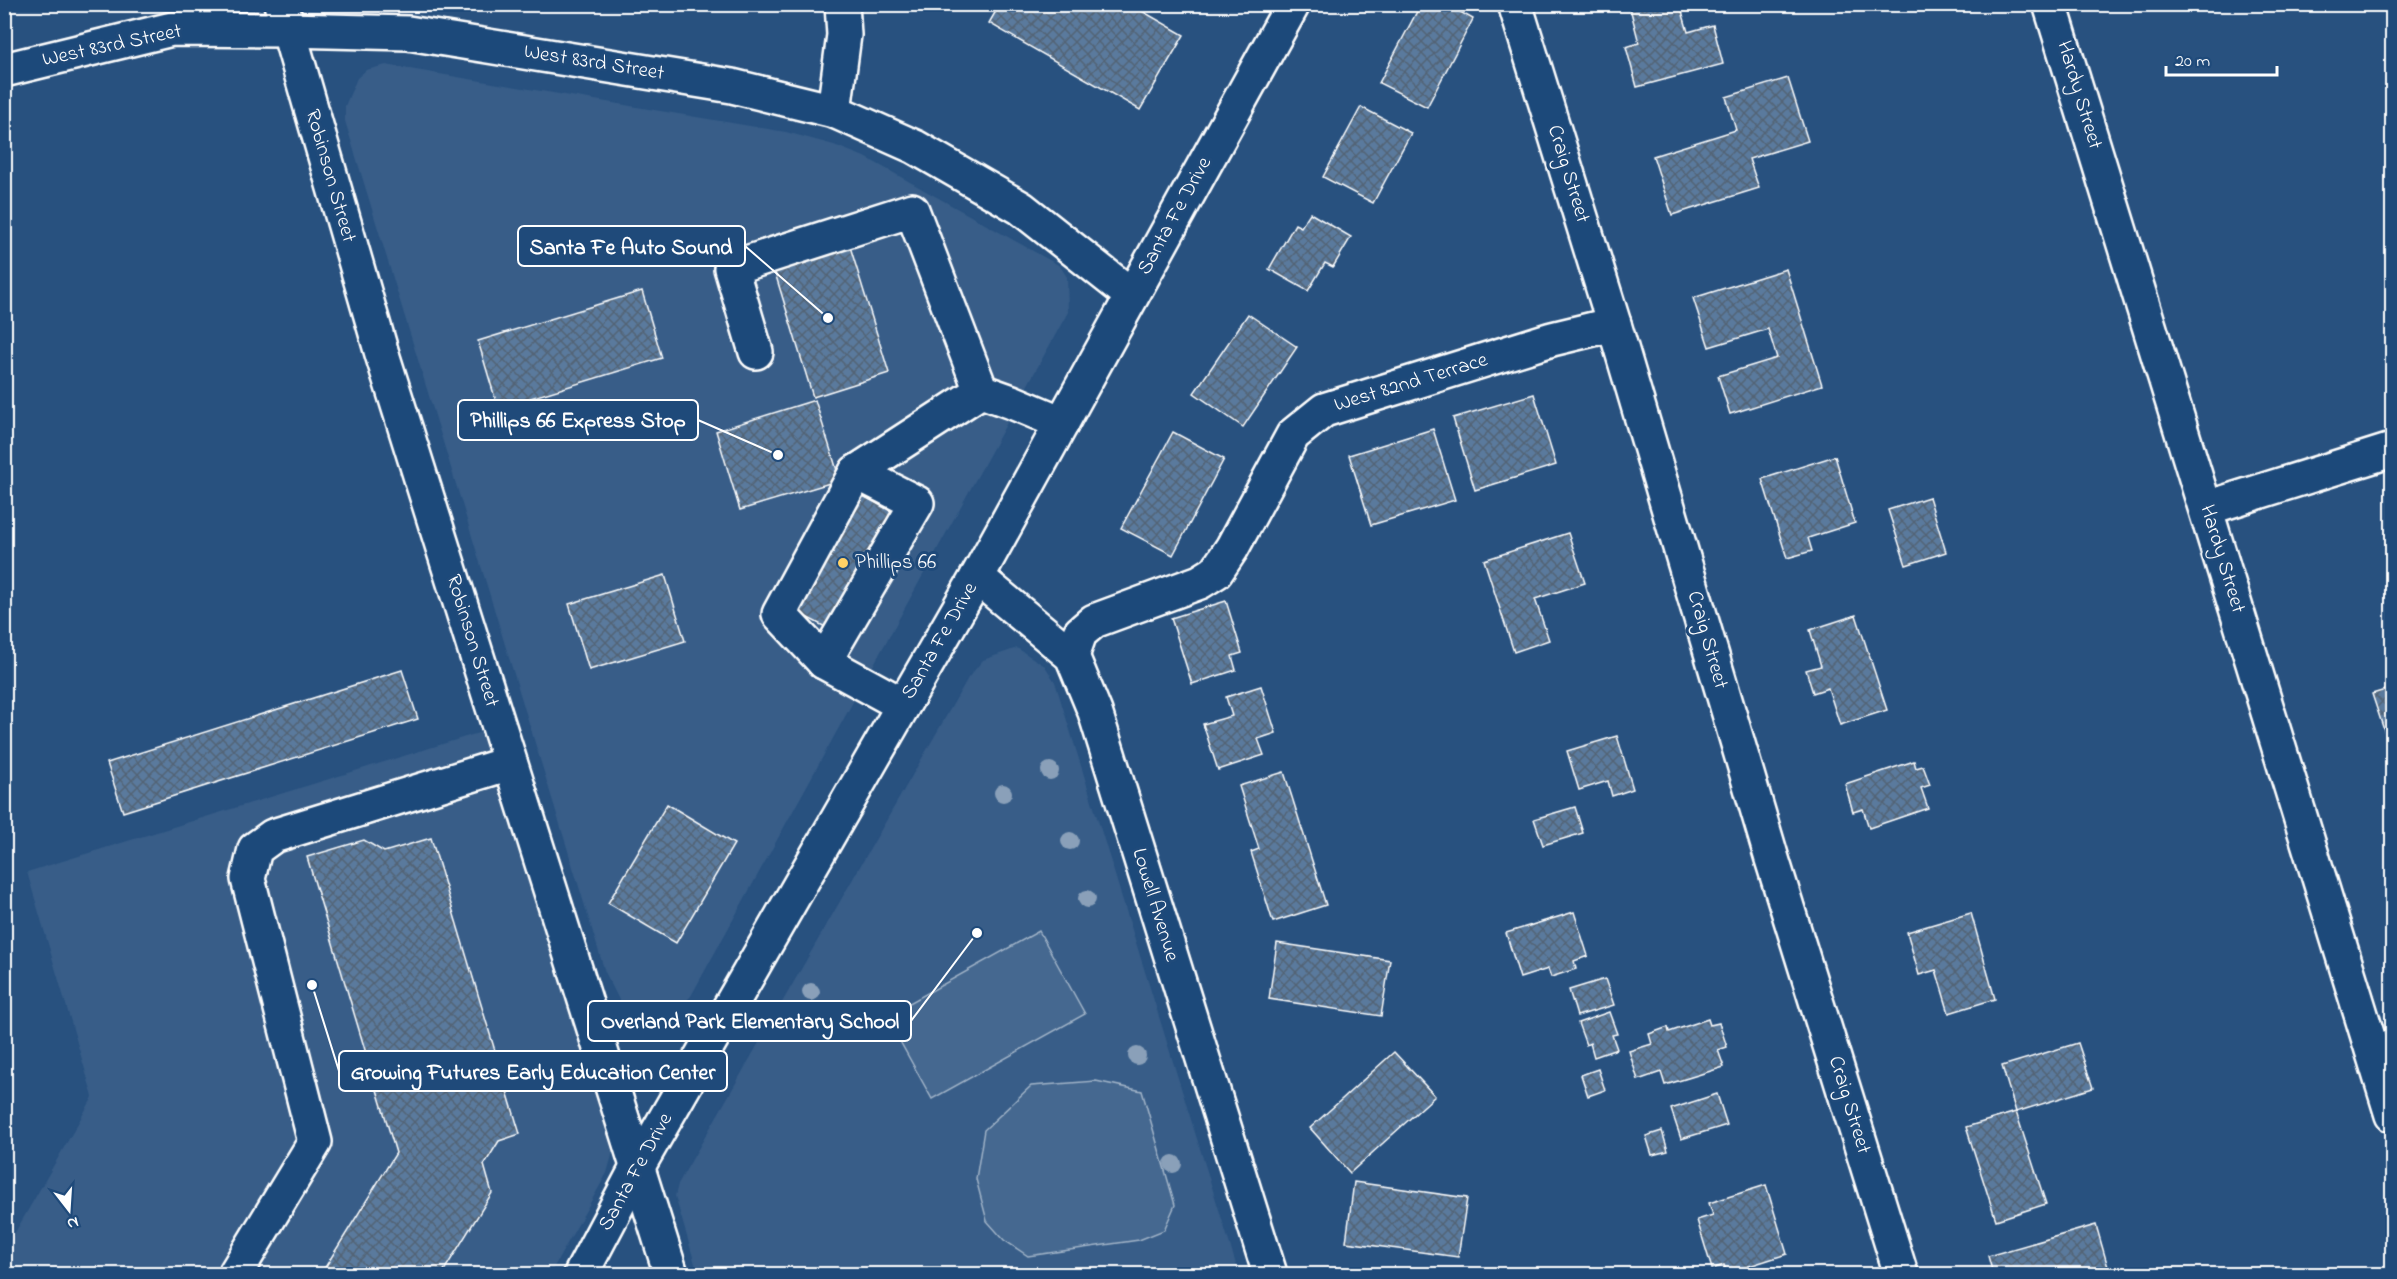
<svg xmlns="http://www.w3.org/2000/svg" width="2397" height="1279" viewBox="0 0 2397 1279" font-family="'Indie Flower',sans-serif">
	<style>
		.built { fill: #375d88 }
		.pitch { fill: #446890; stroke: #a2b4c8; stroke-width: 1.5 }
		.building { fill: url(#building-cross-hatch); stroke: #fff; stroke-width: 1.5 }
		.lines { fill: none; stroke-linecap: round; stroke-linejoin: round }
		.minor-casing { stroke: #fff; stroke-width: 38 }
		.major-casing { stroke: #fff; stroke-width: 38 }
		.minor { stroke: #1f4a7a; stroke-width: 33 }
		.major { stroke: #1f4a7a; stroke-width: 33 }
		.tree { fill: #8aa0b9 }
		.poi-dot { fill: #ffd166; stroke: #1f4a7a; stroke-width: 2 }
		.labels { text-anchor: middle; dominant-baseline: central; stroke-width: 6; stroke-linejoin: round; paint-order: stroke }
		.street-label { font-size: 21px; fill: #fff; stroke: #1f4a7a }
		.poi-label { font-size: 21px; fill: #fff; stroke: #1f4a7a; text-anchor: start }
		.leader { fill: none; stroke: #fff; stroke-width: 2 }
		.callout-dot { fill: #fff; stroke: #1f4a7a; stroke-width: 2 }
		.callout { fill: #1f4a7a; stroke: #fff; stroke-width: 2 }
		.callout-label { font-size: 22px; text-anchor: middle; font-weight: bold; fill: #fff }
	</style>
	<defs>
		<pattern id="building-cross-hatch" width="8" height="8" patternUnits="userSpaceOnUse" patternTransform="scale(1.5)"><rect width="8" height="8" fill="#5a7a9d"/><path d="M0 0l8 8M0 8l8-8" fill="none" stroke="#536374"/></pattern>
	</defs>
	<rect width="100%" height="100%" fill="#28517f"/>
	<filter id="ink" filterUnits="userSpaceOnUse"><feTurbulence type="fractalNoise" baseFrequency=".0167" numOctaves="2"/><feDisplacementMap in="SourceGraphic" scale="12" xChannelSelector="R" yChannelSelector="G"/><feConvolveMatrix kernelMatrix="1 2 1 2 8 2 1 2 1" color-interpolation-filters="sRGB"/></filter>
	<g filter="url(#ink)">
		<g class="built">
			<path d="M386 65 786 132 834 145 867 158 1060 266 1067 277 1068 312 691 996 678 1009 658 1016 633 1012 621 1004 605 972 345 121V106L357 78 366 70Z"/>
			<path d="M1017 648 1045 666 1055 682 1239 1274H698L675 1196 678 1184 968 678 983 660Z"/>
			<path d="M488 730 612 1142 613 1152 607 1173 550 1274H5V1250L93 1097 27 872Z"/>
		</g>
		<g class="pitch">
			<path d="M1039 931 1085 1014 932 1099 886 1016Z"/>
			<path d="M1096 1081 1142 1091 1175 1205 1164 1230 1139 1240 1028 1256 1004 1240 987 1221 976 1179 984 1130 1031 1086Z"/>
		</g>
		<g class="building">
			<path d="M1000 4H1130L1184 35 1140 110 989 23Z"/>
			<path d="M1421 4H1446L1473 19 1427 107 1379 83Z"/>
			<path d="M1629 4H1680L1688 32 1713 25 1723 64 1637 87 1626 47 1639 43Z"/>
			<path d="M1788 78 1808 141 1749 159 1759 188 1672 215 1653 156 1736 130 1726 97Z"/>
			<path d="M1361 107 1411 133 1373 203 1323 177Z"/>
			<path d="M1310 213 1351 237 1333 267 1325 263 1308 291 1269 269 1295 224 1301 227Z"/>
			<path d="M848 240 889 373 813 397 772 263Z"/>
			<path d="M1786 269 1822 385 1730 414 1718 376 1777 358 1768 329 1709 347 1693 298Z"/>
			<path d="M642 291 662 358 498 408 478 341Z"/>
			<path d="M1248 314 1297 347 1243 427 1194 393Z"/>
			<path d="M1534 394 1556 465 1475 490 1453 418Z"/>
			<path d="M815 400 840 480 740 510 716 431Z"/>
			<path d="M1433 429 1455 500 1371 525 1349 455Z"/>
			<path d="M1173 432 1224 459 1173 555 1121 528Z"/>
			<path d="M1835 456 1855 523 1808 538 1812 551 1787 558 1762 479Z"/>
			<path d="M858 493 894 513 829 629 793 610Z"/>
			<path d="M1929 497 1946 552 1906 565 1888 510Z"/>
			<path d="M1568 533 1585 583 1535 599 1549 640 1514 652 1484 560Z"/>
			<path d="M665 575 685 641 589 670 569 604Z"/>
			<path d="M1226 601 1242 653 1232 656 1236 670 1192 684 1171 618Z"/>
			<path d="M1856 615 1887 710 1840 725 1828 688 1813 693 1806 670 1821 666 1810 630Z"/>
			<path d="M402 670 418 719 123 812 107 763Z"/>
			<path d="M1261 686 1276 733 1258 739 1264 755 1218 770 1203 724 1232 716 1226 697Z"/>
			<path d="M2392 688V747L2390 748 2372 694Z"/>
			<path d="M1617 736 1633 789 1612 796 1608 781 1579 790 1567 751Z"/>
			<path d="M1914 761 1916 768 1923 766 1930 785 1921 788 1928 808 1869 828 1863 809 1853 812 1845 784Z"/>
			<path d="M1284 772 1326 905 1273 922 1251 852 1259 849 1239 786Z"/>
			<path d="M667 804 734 844 676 943 608 903Z"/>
			<path d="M1575 807 1583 833 1543 845 1534 819Z"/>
			<path d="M431 838 520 1134 499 1141 484 1165 492 1193 442 1274H321L396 1153 307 857 364 840 384 852Z"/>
			<path d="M1574 912 1588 956 1574 961 1576 969 1551 977 1548 969 1520 978 1506 933Z"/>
			<path d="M1971 913 1995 999 1949 1013 1936 970 1919 975 1907 932Z"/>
			<path d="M1277 943 1390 960 1381 1016 1269 999Z"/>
			<path d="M1605 979 1614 1005 1577 1016 1569 990Z"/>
			<path d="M1609 1012 1617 1034 1612 1035 1617 1049 1594 1057 1590 1043 1586 1045 1578 1023Z"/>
			<path d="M1708 1019 1710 1025 1719 1023 1727 1047 1718 1050 1724 1067 1665 1085 1661 1072 1638 1080 1629 1051 1652 1044 1649 1034 1668 1027 1669 1032Z"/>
			<path d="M2078 1043 2093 1088 2016 1112 2002 1066Z"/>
			<path d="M1394 1052 1435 1096 1350 1173 1310 1128Z"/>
			<path d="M1598 1069 1605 1090 1588 1096 1581 1075Z"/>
			<path d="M1717 1094 1727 1125 1681 1139 1671 1109Z"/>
			<path d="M2016 1112 2046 1204 1996 1220 1966 1127Z"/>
			<path d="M1662 1131 1668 1151 1652 1155 1646 1136Z"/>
			<path d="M1354 1182 1467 1198 1458 1257 1346 1242Z"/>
			<path d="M1766 1185 1787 1254 1727 1273 1724 1265 1712 1269 1697 1220 1713 1215 1709 1203Z"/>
			<path d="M2096 1225 2110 1274H1993L1988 1256Z"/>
		</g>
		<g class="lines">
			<g class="minor-casing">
				<g id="minor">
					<path d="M281 4 382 354 671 1274"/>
					<path d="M1515 4 1614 324 1772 859 1901 1274"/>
					<path d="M2050 4 2392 1115"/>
					<path d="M4 70 172 29 288 30 408 33 732 86 834 111 915 147 1021 208 1131 295"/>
					<path d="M834 111 844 35 842 4"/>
					<path d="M756 352 731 268 912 210 981 391 1012 402 1062 423"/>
					<path d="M2207 508 2392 450"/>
					<path d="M977 577 1072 656 1095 712 1270 1274"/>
					<path d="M1072 656 1080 633 1094 621 1200 582 1216 572 1232 548 1293 435 1324 410 1552 339 1614 324"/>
					<path d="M824 662 917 503 856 472"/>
					<path d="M903 705 824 662 779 614 856 472 981 391"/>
					<path d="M235 1274 315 1142 248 879 255 849 273 836 510 763"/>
				</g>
			</g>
			<g class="major-casing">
				<path id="major" d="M581 1274 637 1168 977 577 1293 4"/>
			</g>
			<use href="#minor" class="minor"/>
			<use href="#major" class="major"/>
		</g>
		<g class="tree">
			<circle cx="1050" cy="771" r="9"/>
			<circle cx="1003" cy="793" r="9"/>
			<circle cx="1070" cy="841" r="9"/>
			<circle cx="1087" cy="899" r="9"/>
			<circle cx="811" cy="992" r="9"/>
			<circle cx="1137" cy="1056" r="9"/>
			<circle cx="1173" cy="1164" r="9"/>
		</g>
	</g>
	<circle class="poi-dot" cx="843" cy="563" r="6"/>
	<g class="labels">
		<g class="street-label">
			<text transform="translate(112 46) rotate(-12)">West 83rd Street</text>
			<text transform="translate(594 63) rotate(9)">West 83rd Street</text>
			<text transform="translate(2079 95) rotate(73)">Hardy Street</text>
			<text transform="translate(1568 174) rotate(73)">Craig Street</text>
			<text transform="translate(330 176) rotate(74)">Robinson Street</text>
			<text transform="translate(1175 216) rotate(-61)">Santa Fe Drive</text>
			<text transform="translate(1411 383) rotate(-17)">West 82nd Terrace</text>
			<text transform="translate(2222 559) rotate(73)">Hardy Street</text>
			<text transform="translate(1707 640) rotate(74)">Craig Street</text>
			<text transform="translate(472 641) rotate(73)">Robinson Street</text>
			<text transform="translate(940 641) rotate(-60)">Santa Fe Drive</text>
			<text transform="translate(1155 905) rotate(73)">Lowell Avenue</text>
			<text transform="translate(1849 1105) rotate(73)">Craig Street</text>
			<text transform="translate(636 1172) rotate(-61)">Santa Fe Drive</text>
		</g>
		<g class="poi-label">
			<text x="855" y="563">Phillips 66</text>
		</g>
	</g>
	<path class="leader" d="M828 318L745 246M778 455L698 420M977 933L911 1021M312 985L339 1071"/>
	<g class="callout-dot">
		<circle cx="828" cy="318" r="6"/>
		<circle cx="778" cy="455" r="6"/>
		<circle cx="977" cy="933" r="6"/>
		<circle cx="312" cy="985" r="6"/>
	</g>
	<g class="callout">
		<rect x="518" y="226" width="227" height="40" rx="6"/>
		<rect x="458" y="400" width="240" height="40" rx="6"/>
		<rect x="588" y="1001" width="323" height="40" rx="6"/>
		<rect x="339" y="1051" width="388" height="40" rx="6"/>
	</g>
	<g class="callout-label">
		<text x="631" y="254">Santa Fe Auto Sound</text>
		<text x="578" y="427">Phillips 66 Express Stop</text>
		<text x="750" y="1028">Overland Park Elementary School</text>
		<text x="533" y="1079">Growing Futures Early Education Center</text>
	</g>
	<rect width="2397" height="1279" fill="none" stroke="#1f4a7a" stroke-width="24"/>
	<rect x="12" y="12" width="2373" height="1255" fill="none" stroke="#fff" stroke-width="2" filter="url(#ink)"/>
	<g transform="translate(69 1210) rotate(163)" stroke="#1f4a7a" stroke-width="4.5" paint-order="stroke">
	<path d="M0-4.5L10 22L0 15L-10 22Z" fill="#ffffff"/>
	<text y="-9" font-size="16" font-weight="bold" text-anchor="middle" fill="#ffffff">N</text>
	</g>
	<path d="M2166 66v9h111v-9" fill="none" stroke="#ffffff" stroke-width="3"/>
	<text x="2175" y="66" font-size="18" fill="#ffffff" stroke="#1f4a7a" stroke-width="4.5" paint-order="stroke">20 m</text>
</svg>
